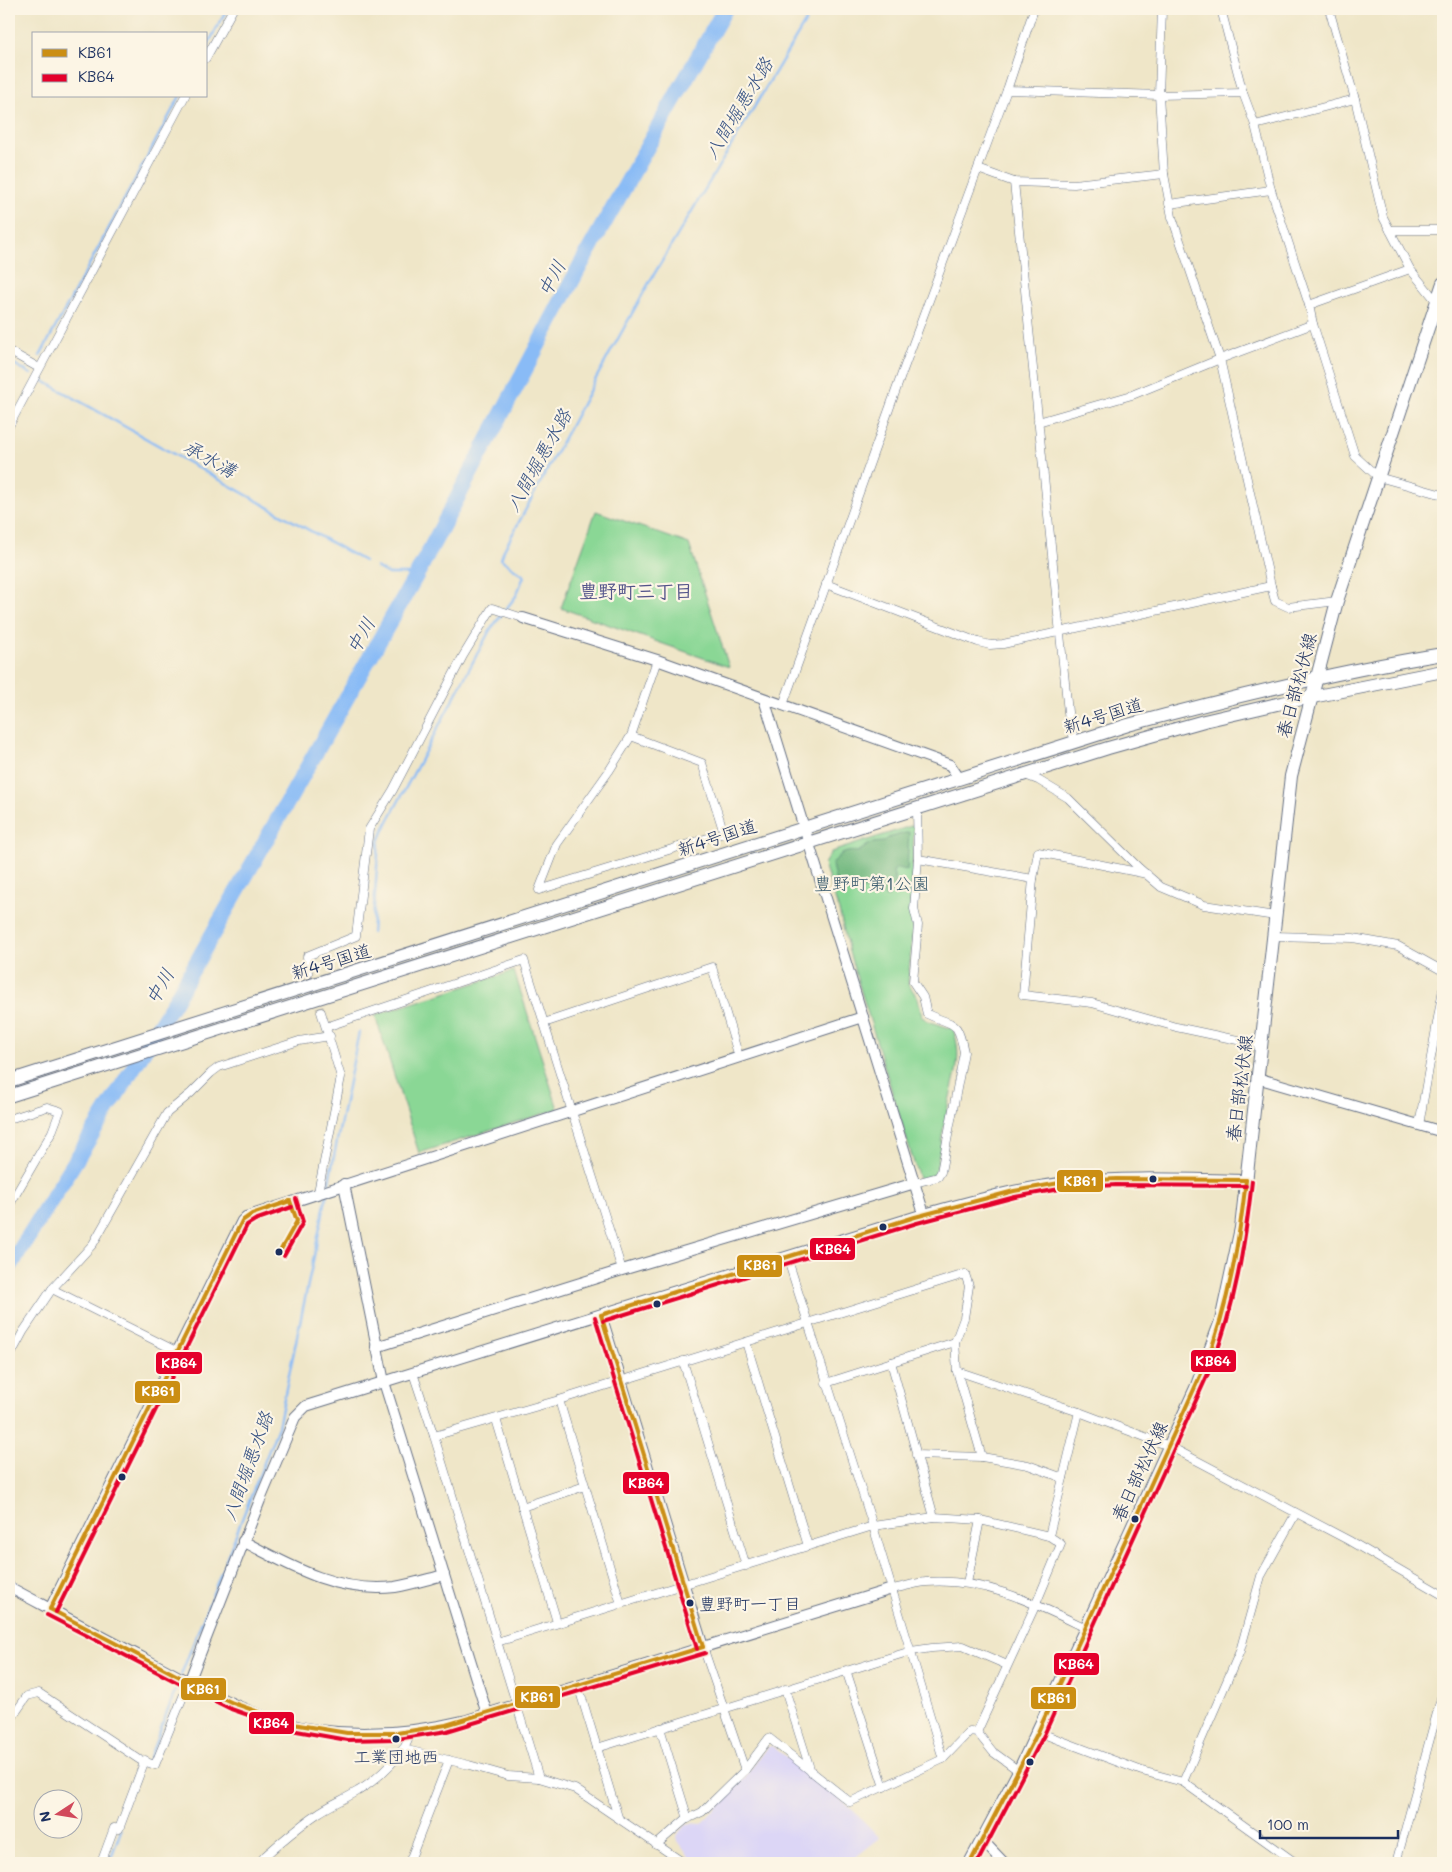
<svg xmlns="http://www.w3.org/2000/svg" width="1452" height="1872" viewBox="0 0 1452 1872" font-family="Mali,'Klee One',sans-serif">
	<style>
		.built { fill: #dcd6f6 }
		.green { fill: #8ad795; stroke: #52837a }
		.forest { fill: #6fb87e; stroke: #45746e }
		.lines { fill: none; stroke-linecap: round; stroke-linejoin: round }
		.stream { stroke: #89bbf6; stroke-width: 2.5 }
		.river { stroke: #89bbf6; stroke-width: 16 }
		.minor-tunnel { stroke: #c5c1b3; stroke-width: 8; stroke-dasharray: 8 4; stroke-linecap: butt }
		.minor-casing { stroke: #656f83; stroke-width: 9 }
		.tertiary-casing { stroke: #656f83; stroke-width: 12 }
		.primary-casing { stroke: #656f83; stroke-width: 14 }
		.trunk-casing { stroke: #656f83; stroke-width: 14 }
		.minor { stroke: #fff; stroke-width: 8 }
		.tertiary { stroke: #fff; stroke-width: 10 }
		.primary { stroke: #fff; stroke-width: 12 }
		.trunk { stroke: #fff; stroke-width: 12 }
		.bus-1-casing { stroke: #fcf5e5; stroke-width: 8 }
		.bus-2-casing { stroke: #fcf5e5; stroke-width: 8 }
		.bus-1 { stroke: #cb8e13; stroke-width: 4 }
		.bus-2 { stroke: #e4002b; stroke-width: 4 }
		.bus-dot { fill: #1b2f5e; stroke: #fcf5e5; stroke-width: 2 }
		.labels { text-anchor: middle; dominant-baseline: central; stroke-width: 4.5; stroke-linejoin: round; paint-order: stroke }
		.bus-label { font-size: 17px; fill: #1b2f5e; stroke: #fcf5e5; text-anchor: start }
		.street-label { font-size: 18px; fill: #1b2f5e; stroke: #fcf5e5 }
		.park-label { font-size: 18px; fill: #37596c; stroke: #fcf5e5 }
		.water-label { font-size: 19px; font-style: italic; fill: #365284; stroke: #fcf5e5 }
		.neighbourhood-label { font-size: 19px; font-weight: bold; fill: #53548a; stroke: #fcf5e5 }
		.line-badge { stroke: #fcf5e5; stroke-width: 2 }
		.badge-label { font-size: 14px; text-anchor: middle; font-weight: bold; fill: #fff }
	</style>
	<rect width="100%" height="100%" fill="#fcf5e5"/>
	<filter id="ink" filterUnits="userSpaceOnUse"><feTurbulence type="fractalNoise" baseFrequency=".02" numOctaves="2"/><feDisplacementMap in="SourceGraphic" scale="10" xChannelSelector="R" yChannelSelector="G"/><feConvolveMatrix kernelMatrix="1 2 1 2 8 2 1 2 1" color-interpolation-filters="sRGB"/></filter>
	<filter id="wash" filterUnits="userSpaceOnUse"><feTurbulence type="fractalNoise" baseFrequency=".0096" numOctaves="4" result="noise"/><feDisplacementMap in="SourceGraphic" scale="20" xChannelSelector="R" yChannelSelector="G"/><feGaussianBlur stdDeviation="1.12" result="paint"/><feColorMatrix in="noise" values="0 0 0 0 0 0 0 0 0 0 0 0 0 0 0 0 0 1.4 0 .05"/><feComposite in="paint" operator="in"/></filter>
	<g filter="url(#wash)">
		<rect width="100%" height="100%" fill="#efe6c8"/>
		<path class="built" d="M772 1746 848 1805 880 1838 848 1863H694L678 1841 677 1836 680 1831 686 1824 692 1823 701 1824 742 1781 767 1747Z"/>
		<g class="green">
			<path d="M596 511 689 544 729 667 561 608Z"/>
			<path d="M914 825 910 912 913 926 908 984 918 998 922 1017 930 1022 953 1029C963 1056 955 1075 949 1101 944 1124 940 1148 936 1171L933 1175 919 1179 849 952 840 914 824 864 831 852Z"/>
			<path d="M514 971 558 1109 419 1153 375 1015Z"/>
		</g>
		<path class="forest" d="M909 832 907 870 897 868 893 871 896 886 887 898 873 887 863 889 854 883 851 891 843 893 836 883 832 865C839 854 845 850 858 852L871 843 884 842 888 838Z"/>
		<g class="lines">
			<g class="stream">
				<path d="M206 48 227 9"/>
				<path d="M40 356 180 96"/>
				<path d="M9 361 31 374"/>
				<path d="M42 380 364 561"/>
				<path d="M376 567 388 574H417"/>
				<path d="M372 933 379 841 387 823 490 630 516 596 524 576 501 559 504 550 594 382 650 281 813 9"/>
				<path d="M328 1186 359 1032"/>
				<path d="M181 1675 278 1427 327 1194"/>
				<path d="M148 1762 179 1681"/>
				<path d="M109 1863 121 1830"/>
			</g>
			<path class="river" d="M9 1268 174 1002 417 574 580 266 725 9"/>
		</g>
	</g>
	<g filter="url(#ink)">
		<g class="lines">
			<path class="minor-tunnel" d="M308 973 321 1012"/>
			<g class="minor-casing">
				<g id="minor">
					<path d="M1162 9 1159 95 1164 174 1172 217 1220 359 1271 586 1275 601 1288 607 1337 601"/>
					<path d="M1221 9 1243 93 1255 125 1271 190 1309 305 1313 324 1355 456 1378 477 1443 495"/>
					<path d="M1329 9 1355 99 1383 217 1410 269 1437 302"/>
					<path d="M206 58 233 9"/>
					<path d="M1007 90 1159 95 1243 93"/>
					<path d="M1255 125 1355 99"/>
					<path d="M978 169 1014 182 1074 184 1164 174"/>
					<path d="M1014 182 1069 722 1075 741"/>
					<path d="M1169 204 1271 190"/>
					<path d="M1390 230H1443"/>
					<path d="M1309 305 1410 269"/>
					<path d="M9 351 39 368"/>
					<path d="M1038 422 1132 395 1220 359 1313 324"/>
					<path d="M9 426 185 96"/>
					<path d="M826 584 978 642 990 645 1003 644 1271 586"/>
					<path d="M783 705 901 376 1007 90 1034 9"/>
					<path d="M631 736 702 763 724 833 539 890 557 844 609 771Z"/>
					<path d="M631 736 657 660"/>
					<path d="M1025 775 1038 780 1068 798 1139 868 1161 887 1204 905 1275 916"/>
					<path d="M918 859 1033 879"/>
					<path d="M1147 874 1038 852 1033 879 1023 995 1092 1003 1176 1027 1261 1045"/>
					<path d="M1273 936 1353 938 1398 946 1443 971"/>
					<path d="M308 973 307 956 356 936 369 829 393 790 463 656 492 608 523 618"/>
					<path d="M544 1023 712 967 739 1057"/>
					<path d="M326 1027 524 960 622 1270"/>
					<path d="M9 1119 47 1107 60 1111 52 1132 9 1206"/>
					<path d="M1419 1125 1443 989"/>
					<path d="M915 1183 938 1177 941 1172 964 1052C957 1018 955 1027 927 1014L923 997 913 982 918 925 914 909 918 859 917 809"/>
					<path d="M318 1192 341 1077 321 1012"/>
					<path d="M787 1257 873 1526 943 1759"/>
					<path d="M52 1289 178 1352"/>
					<path d="M746 1342 808 1546"/>
					<path d="M9 1358 23 1332 52 1289 93 1244 167 1113 191 1093 211 1073 219 1067 299 1041 330 1036"/>
					<path d="M683 1361 746 1566"/>
					<path d="M891 1362 934 1517"/>
					<path d="M957 1371 1079 1412 1169 1446 1348 1540 1443 1595"/>
					<path d="M413 1373 434 1436 539 1778"/>
					<path d="M826 1383 955 1342"/>
					<path d="M559 1400 621 1604"/>
					<path d="M496 1419 557 1622"/>
					<path d="M434 1436 559 1400 965 1274 969 1286 964 1318 955 1342 957 1371 982 1457"/>
					<path d="M916 1455 982 1457 1028 1465 1063 1478"/>
					<path d="M522 1507 585 1486"/>
					<path d="M1049 1536 1079 1412"/>
					<path d="M967 1583 980 1520"/>
					<path d="M892 1589C903 1587 915 1583 926 1582 983 1577 1036 1604 1086 1628"/>
					<path d="M497 1642 873 1526 934 1517 980 1520 1049 1536 1061 1544 1036 1604 977 1732 970 1731 943 1759 850 1802 769 1738 745 1770 702 1812 685 1820 656 1845"/>
					<path d="M703 1647 745 1770"/>
					<path d="M846 1670 884 1787"/>
					<path d="M578 1685 618 1817"/>
					<path d="M785 1689 811 1772"/>
					<path d="M9 1722 27 1696 39 1693 140 1760 155 1765 189 1682"/>
					<path d="M660 1728 688 1819"/>
					<path d="M977 1732 993 1752 1019 1771"/>
					<path d="M1038 1732 1142 1771 1183 1782 1296 1863"/>
					<path d="M597 1748 911 1651 932 1648 963 1646 1007 1665"/>
					<path d="M403 1749 469 1765 508 1776 539 1778 575 1789 684 1863"/>
					<path d="M1183 1782 1240 1651 1261 1576 1296 1513"/>
					<path d="M101 1863 114 1828 119 1829 145 1760"/>
					<path d="M259 1863 266 1855C282 1841 299 1826 317 1814 330 1805 345 1799 358 1791 374 1782 410 1751 410 1731"/>
					<path d="M409 1863 449 1760"/>
					<path d="M1396 1863 1443 1691"/>
				</g>
			</g>
			<g class="tertiary-casing">
				<g id="tertiary">
					<path d="M523 618 657 660 950 765 959 778"/>
					<path d="M764 699 924 1214"/>
					<path d="M1257 1078 1443 1132"/>
					<path d="M344 1184 384 1382 487 1714"/>
					<path d="M601 1315 703 1647"/>
					<path d="M376 1347 622 1270 915 1183"/>
					<path d="M243 1541C290 1566 339 1594 395 1587 412 1584 428 1579 444 1575"/>
					<path d="M9 1587C56 1612 102 1637 149 1661 202 1689 257 1721 317 1730 368 1737 417 1732 467 1720L892 1589"/>
					<path d="M50 1609 242 1221 246 1217 863 1017"/>
					<path d="M189 1682 260 1500 295 1417 306 1406 924 1214C972 1201 1020 1187 1070 1182 1128 1176 1187 1179 1246 1180"/>
					<path d="M983 1841 1004 1863"/>
				</g>
			</g>
			<g class="primary-casing">
				<path id="primary" d="M970 1863 1019 1771 1086 1628 1196 1388 1221 1321 1241 1228 1291 776 1337 601 1443 283"/>
			</g>
			<g class="trunk-casing">
				<g id="trunk">
					<path d="M9 1081 1128 725C1232 697 1337 671 1443 654"/>
					<path d="M9 1096 1108 748 1204 721 1277 704 1443 671"/>
				</g>
			</g>
			<use href="#minor" class="minor"/>
			<use href="#tertiary" class="tertiary"/>
			<use href="#primary" class="primary"/>
			<use href="#trunk" class="trunk"/>
			<g class="bus-1-casing">
				<g id="bus-1">
					<path d="M279 1253 297 1221 290 1201"/>
					<path d="M601 1315 915 1217 1014 1191 1065 1182 1116 1179 1246 1180"/>
					<path d="M601 1315 703 1647"/>
					<path d="M50 1609 195 1685 233 1703 293 1724 347 1733H397L446 1725 703 1647"/>
					<path d="M50 1609 242 1221 252 1214 290 1201"/>
					<path d="M970 1863 1038 1732 1206 1363C1229 1304 1239 1242 1246 1180"/>
				</g>
			</g>
			<g class="bus-2-casing">
				<g id="bus-2">
					<path d="M284 1256 303 1222 296 1199"/>
					<path d="M595 1317 697 1649"/>
					<path d="M603 1321 917 1223 1015 1197 1065 1188 1116 1185 1246 1186"/>
					<path d="M56 1612 247 1225 255 1220 292 1207"/>
					<path d="M47 1615 192 1690 231 1709 291 1730 347 1740 397 1739 447 1731 705 1653"/>
					<path d="M977 1863 1044 1735 1212 1365C1235 1306 1245 1244 1252 1181"/>
				</g>
			</g>
			<use href="#bus-1" class="bus-1"/>
			<use href="#bus-2" class="bus-2"/>
		</g>
	</g>
	<g class="bus-dot">
		<circle cx="1153" cy="1179" r="4.5"/>
		<circle cx="883" cy="1227" r="4.5"/>
		<circle cx="279" cy="1252" r="4.5"/>
		<circle cx="657" cy="1304" r="4.5"/>
		<circle cx="122" cy="1477" r="4.5"/>
		<circle cx="1135" cy="1519" r="4.5"/>
		<circle cx="690" cy="1603" r="4.5"/>
		<circle cx="396" cy="1739" r="4.5"/>
		<circle cx="1030" cy="1762" r="4.5"/>
	</g>
	<g class="labels">
		<g class="bus-label">
			<text x="699" y="1603">豊野町一丁目</text>
			<text x="396" y="1756" text-anchor="middle">工業団地西</text>
		</g>
		<g class="street-label">
			<text transform="translate(1296 685) rotate(-75)">春日部松伏線</text>
			<text transform="translate(1103 715) rotate(-17)">新4号国道</text>
			<text transform="translate(717 837) rotate(-18)">新4号国道</text>
			<text transform="translate(331 961) rotate(-17)">新4号国道</text>
			<text transform="translate(1239 1088) rotate(-83)">春日部松伏線</text>
			<text transform="translate(1139 1471) rotate(-65)">春日部松伏線</text>
		</g>
		<g class="park-label">
			<text x="872" y="883">豊野町第1公園</text>
		</g>
		<g class="water-label">
			<text transform="translate(738 108) rotate(-59)">八間堀悪水路</text>
			<text transform="translate(551 278) rotate(-62)">中川</text>
			<text transform="translate(210 458) rotate(29)">承水溝</text>
			<text transform="translate(538 460) rotate(-61)">八間堀悪水路</text>
			<text transform="translate(360 635) rotate(-60)">中川</text>
			<text transform="translate(159 986) rotate(-60)">中川</text>
			<text transform="translate(247 1466) rotate(-70)">八間堀悪水路</text>
		</g>
		<g class="neighbourhood-label">
			<text x="636" y="590">豊野町三丁目</text>
		</g>
	</g>
	<g class="line-badge">
		<rect x="1056" y="1169" width="48" height="24" rx="5" fill="#cb8e13"/>
		<rect x="809" y="1237" width="47" height="24" rx="5" fill="#e4002b"/>
		<rect x="736" y="1254" width="47" height="24" rx="5" fill="#cb8e13"/>
		<rect x="1190" y="1349" width="47" height="24" rx="5" fill="#e4002b"/>
		<rect x="155" y="1351" width="48" height="24" rx="5" fill="#e4002b"/>
		<rect x="134" y="1380" width="47" height="24" rx="5" fill="#cb8e13"/>
		<rect x="622" y="1471" width="48" height="24" rx="5" fill="#e4002b"/>
		<rect x="1053" y="1652" width="47" height="24" rx="5" fill="#e4002b"/>
		<rect x="180" y="1677" width="47" height="24" rx="5" fill="#cb8e13"/>
		<rect x="514" y="1685" width="47" height="24" rx="5" fill="#cb8e13"/>
		<rect x="1030" y="1686" width="47" height="24" rx="5" fill="#cb8e13"/>
		<rect x="248" y="1711" width="47" height="24" rx="5" fill="#e4002b"/>
	</g>
	<g class="badge-label">
		<text x="1080" y="1186">KB61</text>
		<text x="833" y="1254">KB64</text>
		<text x="760" y="1270">KB61</text>
		<text x="1213" y="1366">KB64</text>
		<text x="179" y="1368">KB64</text>
		<text x="158" y="1396">KB61</text>
		<text x="646" y="1488">KB64</text>
		<text x="1076" y="1669">KB64</text>
		<text x="203" y="1694">KB61</text>
		<text x="537" y="1702">KB61</text>
		<text x="1054" y="1703">KB61</text>
		<text x="271" y="1728">KB64</text>
	</g>
	<rect width="1452" height="1872" fill="none" stroke="#fcf5e5" stroke-width="30"/>
	<rect x="32" y="32" width="175" height="65" fill="#fcf5e5" stroke="#a2a6af"/>
	<rect x="42" y="49" width="25" height="8" fill="#cb8e13" stroke="#a2a6af"/>
	<text x="78" y="58" font-size="15" fill="#1b2f5e">KB61</text>
	<rect x="42" y="74" width="25" height="8" fill="#e4002b" stroke="#a2a6af"/>
	<text x="78" y="82" font-size="15" fill="#1b2f5e">KB64</text>
	<g transform="translate(58 1814) rotate(258)"><circle r="24" fill="#fcf5e5" stroke="#a2a6af"/>
	<path d="M0-4L9 19L0 12L-9 19Z" fill="#d1495b"/>
	<text y="-8" font-size="14" font-weight="bold" text-anchor="middle" fill="#1b2f5e">N</text>
	</g>
	<path d="M1260 1830v8h138v-8" fill="none" stroke="#1b2f5e" stroke-width="2.5"/>
	<text x="1267" y="1830" font-size="15" fill="#1b2f5e" stroke="#fcf5e5" stroke-width="4" paint-order="stroke">100 m</text>
</svg>
